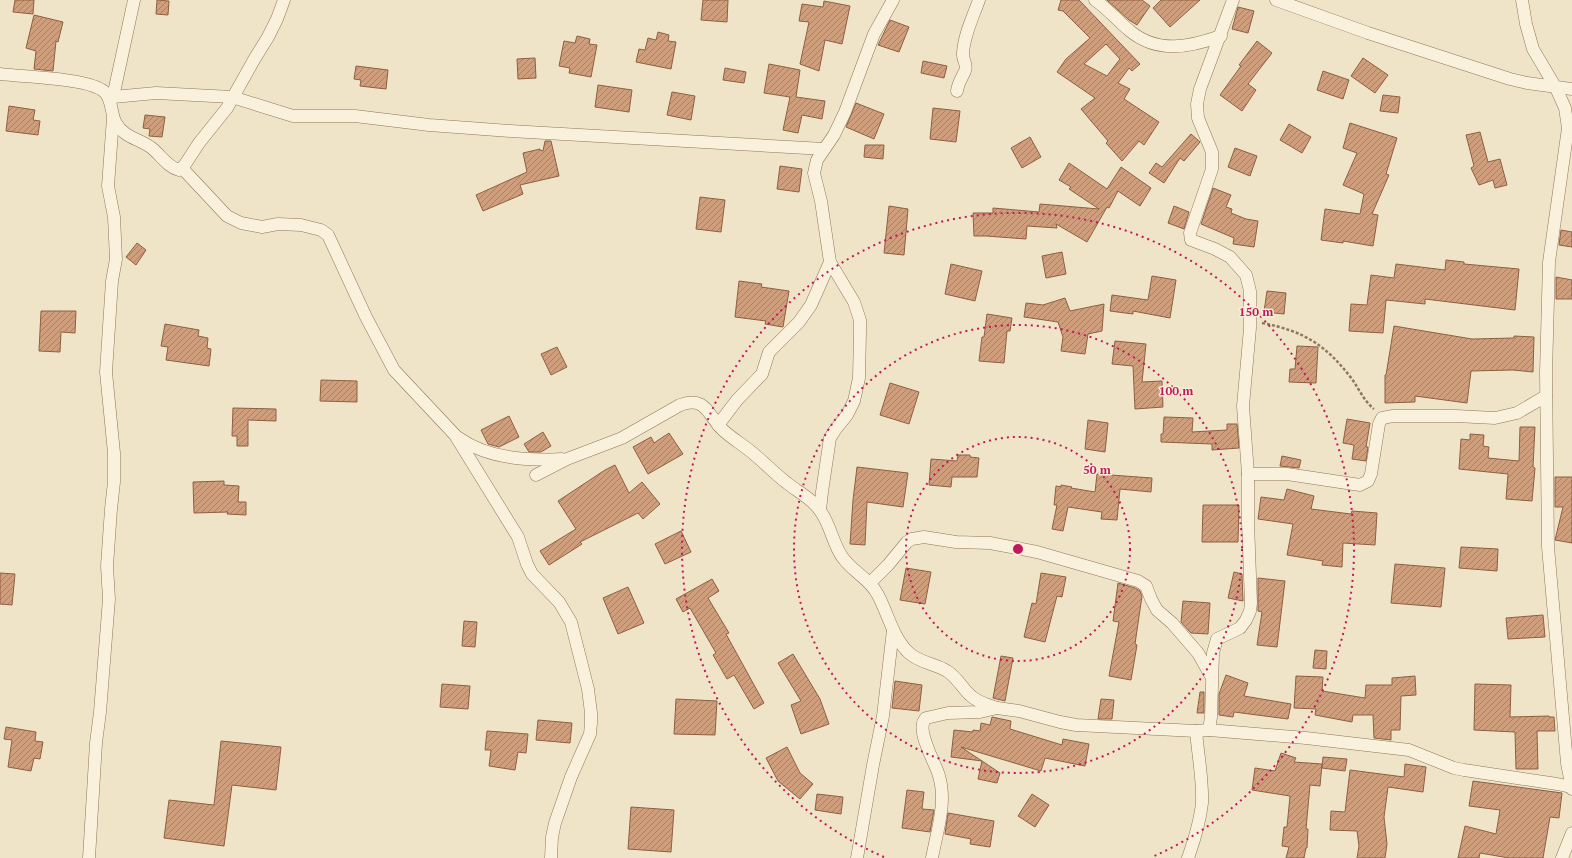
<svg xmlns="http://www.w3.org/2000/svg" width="1572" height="858" viewBox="0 0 1572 858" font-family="'PT Serif',serif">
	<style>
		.building { fill: url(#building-hatch); stroke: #8d5f41; fill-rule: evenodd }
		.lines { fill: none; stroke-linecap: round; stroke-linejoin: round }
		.street-casing { stroke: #8d765c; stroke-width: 13 }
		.path { stroke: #8d765c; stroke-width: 2.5; stroke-dasharray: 3 2; stroke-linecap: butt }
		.street { stroke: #faf1dc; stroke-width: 12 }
		.ring { fill: none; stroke: #c2185b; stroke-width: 2; stroke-dasharray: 2 4 }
		.centre { fill: #c2185b; stroke: #f7eed8; stroke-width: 2 }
		.ring-label { font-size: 12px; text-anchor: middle; font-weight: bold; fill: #c2185b; stroke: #f7eed8; stroke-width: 3; stroke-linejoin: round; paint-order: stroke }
	</style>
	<defs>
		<pattern id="building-hatch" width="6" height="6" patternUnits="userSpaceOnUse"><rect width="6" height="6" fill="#cf9f7d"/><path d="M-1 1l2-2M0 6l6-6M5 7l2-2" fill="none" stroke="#a98266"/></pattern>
	</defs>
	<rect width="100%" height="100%" fill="#f0e4c8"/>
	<g class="building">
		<path d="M15 0H34L33 14 13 12Z"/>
		<path d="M157 0 169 1 168 15 156 14Z"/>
		<path d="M703 0H728L727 22 701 20Z"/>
		<path d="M1061 0H1079L1140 64 1132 71 1129 68 1118 83 1130 89 1124 99 1159 122 1144 145 1139 141 1122 161 1106 143 1108 141 1081 109 1095 98 1057 72 1066 59 1090 38 1063 11 1058 10ZM1106 44 1120 59 1107 76 1084 64Z"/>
		<path d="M1107 0H1142L1150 6 1137 25 1129 20Z"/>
		<path d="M1161 0H1200L1170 27 1153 8Z"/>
		<path d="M824 1 850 6 842 44 825 40 819 71 800 64 809 22 799 21 802 4 823 7Z"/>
		<path d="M1238 7 1254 11 1248 33 1232 29Z"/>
		<path d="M34 15 63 22 58 42 56 41 53 71 34 69 36 51 26 48Z"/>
		<path d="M890 20 909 27 899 52 878 45Z"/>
		<path d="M658 32 669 35 668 41 676 42 671 69 636 62 639 49 645 50 648 38 656 40Z"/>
		<path d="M577 36 590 39 589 44 597 45 591 77 569 73 570 68 559 66 564 41 575 43Z"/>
		<path d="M1257 41 1272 53 1248 84 1256 90 1242 111 1220 95 1241 66 1239 65Z"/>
		<path d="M535 58 536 78 518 79 517 59Z"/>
		<path d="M1363 58 1388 75 1375 93 1351 76Z"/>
		<path d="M923 61 947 66 944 78 921 73Z"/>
		<path d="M769 64 800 70 796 97 825 101 822 119 802 115 798 133 783 130 790 97 764 93Z"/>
		<path d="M356 66 388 70 386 89 360 86 361 80 354 79Z"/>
		<path d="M725 68 746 72 744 83 723 80Z"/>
		<path d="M1323 71 1349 80 1343 99 1317 90Z"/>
		<path d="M598 85 632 90 629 112 595 107Z"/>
		<path d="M672 92 695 96 691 120 667 115Z"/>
		<path d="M1383 95 1400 97 1398 113 1380 111Z"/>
		<path d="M856 103 884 114 874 139 846 127Z"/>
		<path d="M9 106 35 110 33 120 40 121 38 135 6 131Z"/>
		<path d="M933 108 960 111 956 142 930 139Z"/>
		<path d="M145 115 165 117 162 137 149 136 150 129 143 128Z"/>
		<path d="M1350 123 1397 138 1386 174 1389 175 1372 214 1378 215 1373 246 1343 241V243L1321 240 1325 209 1360 214 1364 194 1343 185 1357 153 1343 148Z"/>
		<path d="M1289 124 1311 137 1302 153 1280 140Z"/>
		<path d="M1480 132 1488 162 1500 159 1507 185 1495 188 1493 180 1479 185 1471 168 1474 166 1466 135Z"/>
		<path d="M1191 134 1200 142 1184 161 1180 158 1164 183 1149 173 1156 163 1162 167Z"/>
		<path d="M1030 137 1041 157 1022 168 1011 148Z"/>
		<path d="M545 141H551L559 176 520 185 523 194 483 211 476 195 527 172 523 153 540 149V150L543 151Z"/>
		<path d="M865 145H884L883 159 864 157Z"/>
		<path d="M1235 148 1257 156 1250 176 1228 167Z"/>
		<path d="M1069 163 1107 189 1121 167 1151 188 1140 206 1118 191 1109 208 1107 207 1087 242 1056 224 1057 228 1027 226 1026 239 986 236H974L973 213H993V208L1039 212 1040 204 1099 209 1069 189 1071 187 1059 180Z"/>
		<path d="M780 166 802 169 799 192 777 189Z"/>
		<path d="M1213 188 1231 195 1226 207 1232 209 1231 213 1246 219 1258 221 1254 247 1233 244 1234 238 1201 224Z"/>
		<path d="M700 197 725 200 721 232 696 229Z"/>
		<path d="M889 206 908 209 904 255 884 253Z"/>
		<path d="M1174 206 1189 212 1184 229 1168 223Z"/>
		<path d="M1561 230 1572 232V247L1559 245Z"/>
		<path d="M137 243 146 250 136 265 126 257Z"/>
		<path d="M1062 252 1066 274 1046 278 1042 256Z"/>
		<path d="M1446 260 1464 262V264L1519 269 1515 310 1425 299V304L1386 300 1383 333 1349 331 1351 304 1367 305 1371 275 1394 278 1396 264 1445 270Z"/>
		<path d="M951 264 982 271 975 301 945 294Z"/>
		<path d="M1152 276 1176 280 1170 318 1133 311V314L1110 311 1112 295 1148 300Z"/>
		<path d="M1556 277 1572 280V299H1556Z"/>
		<path d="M739 281 762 284 761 287 789 291 783 327 765 324 766 321 735 317Z"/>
		<path d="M1267 291 1286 293 1284 314 1264 312Z"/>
		<path d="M1065 298 1070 311 1104 304 1102 331 1088 334 1085 354 1061 351 1063 337 1058 322 1024 317 1026 303 1043 305Z"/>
		<path d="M41 311H76L75 333 61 332 60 352 39 351Z"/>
		<path d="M987 314 1012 318 1010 331H1007L1004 363 979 361 982 337H984Z"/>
		<path d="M165 324 199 330 198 336 208 338 207 348 211 349 209 366 166 360 168 347 161 346Z"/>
		<path d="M1394 326 1472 339 1514 338V336L1534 337 1533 372 1513 370 1471 371 1467 403 1415 396V402L1385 403V375H1386Z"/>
		<path d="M1115 341 1146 344 1142 382 1162 381 1163 407 1135 409 1133 366 1112 364Z"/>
		<path d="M1297 346 1318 347 1316 383 1289 382 1290 369H1295Z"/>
		<path d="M557 347 567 367 551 375 541 354Z"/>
		<path d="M321 380 357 381V402L320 401Z"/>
		<path d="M890 383 919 392 909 424 880 415Z"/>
		<path d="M233 408 276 409V421L248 420V446H237V436H232Z"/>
		<path d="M509 416 519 437 499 447 488 444 481 430Z"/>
		<path d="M1164 417 1193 418 1192 432 1227 430V424H1237L1239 448 1212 450V444L1161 442V434H1163Z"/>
		<path d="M1347 419 1370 423 1366 447H1368L1366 461 1352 459 1354 445 1343 443Z"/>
		<path d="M1088 420 1108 423 1105 452 1085 449Z"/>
		<path d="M1520 427H1535L1533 467 1535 468 1532 501 1506 499 1508 474 1459 469 1461 439 1470 440V434L1484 435 1483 446 1489 447 1488 458 1519 461Z"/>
		<path d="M543 432 551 446 541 452H529L524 444Z"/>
		<path d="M669 433 683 454 648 474 633 447 651 437 654 443Z"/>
		<path d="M958 455H970V457L979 458 977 477H952L951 487 929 485 931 459 957 461Z"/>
		<path d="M1282 456 1301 460 1299 468 1280 466Z"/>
		<path d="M615 465 629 493 642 482 660 504 643 519 638 513 580 542 582 544 549 565 540 551 576 529 558 501 605 470Z"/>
		<path d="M857 467 908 473 903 507 867 502 865 545 850 544 853 500Z"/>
		<path d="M1097 474 1152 478 1151 492 1120 489 1117 520 1101 519 1102 512 1068 507 1063 531 1052 529 1057 505H1054L1056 486 1061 487V485L1072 487 1071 488 1095 492Z"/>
		<path d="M1555 477H1572V543L1555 540 1563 507H1555Z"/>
		<path d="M224 481V485L239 486 238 502H246V515L227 514 228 512 194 513 193 482Z"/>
		<path d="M1287 489 1314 496 1311 509 1351 514 1352 511 1377 513 1375 545 1343 543 1342 567 1322 565 1323 561 1287 555 1293 524 1258 519 1261 497 1284 500Z"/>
		<path d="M1203 505H1239L1238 542H1202Z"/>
		<path d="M681 531 691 552 665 564 655 544Z"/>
		<path d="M1461 547 1498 549 1497 571 1459 568Z"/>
		<path d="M1395 564 1445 568 1441 607 1391 603Z"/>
		<path d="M906 568 931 572 925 604 900 600Z"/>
		<path d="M1234 572 1242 574 1243 601 1228 598Z"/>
		<path d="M0 573 15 574 12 605 0 604Z"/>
		<path d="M1041 573 1066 577 1062 597 1057 596 1045 642 1024 637 1032 603 1036 604Z"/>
		<path d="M1258 578 1285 581 1277 647 1257 645 1262 612 1258 611Z"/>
		<path d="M712 579 719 591 708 598 729 633 726 634 764 703 754 709 734 675 727 679 713 655 716 653 690 608 683 612 676 599Z"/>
		<path d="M1118 583 1135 588 1140 591 1142 596 1135 644 1137 645 1131 680 1109 676 1119 622 1113 621Z"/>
		<path d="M628 587 644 623 618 634 603 598Z"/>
		<path d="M1183 601 1210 603 1208 634 1191 633 1181 622Z"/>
		<path d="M1543 615 1545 637 1508 639 1506 618Z"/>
		<path d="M464 621 477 622 475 647 462 646Z"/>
		<path d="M1315 650 1327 651 1326 669 1313 668Z"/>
		<path d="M793 654 820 699 829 724 801 734 791 705 801 701 778 663Z"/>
		<path d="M1001 656 1013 658 1005 701 993 698Z"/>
		<path d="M1226 675 1248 683 1244 696 1291 704 1288 719 1234 712 1233 717 1219 715V694Z"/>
		<path d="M1296 676 1323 677 1322 691 1365 698 1366 685H1392V678L1415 676 1416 695 1401 696 1400 730H1391V740L1374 738 1373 715H1353L1352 722 1315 715 1316 709 1294 708Z"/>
		<path d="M895 681 922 685 919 711 892 708Z"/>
		<path d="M442 684 470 686 468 709 440 707Z"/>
		<path d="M1475 684 1511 685 1510 717 1549 716V717H1554L1555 731H1537L1538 769H1516L1515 732 1474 730Z"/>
		<path d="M1200 692H1204V713H1197Z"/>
		<path d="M676 699 717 701 715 735 674 734Z"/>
		<path d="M1101 699 1114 700 1112 719H1098Z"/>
		<path d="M992 717 1011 721 1010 729 1062 745 1063 739 1089 744 1085 766 1045 758 1041 771 961 747 1000 773 997 783 978 779 982 761 951 757 954 730 973 732V730L980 731 981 723 990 725Z"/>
		<path d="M538 720 572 723 570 743 536 740Z"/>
		<path d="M6 727 36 732 35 741 43 742 40 759 34 758 31 771 8 767 12 740 4 739Z"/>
		<path d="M487 731 528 734 526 753 518 752 515 770 489 766 491 750H485Z"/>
		<path d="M221 741 281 747 276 790 232 785 224 846 164 838 169 800 214 805Z"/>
		<path d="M787 747 800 773 813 784 800 799 778 781 766 758Z"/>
		<path d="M1281 753 1296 758 1294 762 1322 764 1320 786 1310 785 1306 829H1308L1307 848H1306L1304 858H1286L1289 847 1282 846 1284 827H1287L1290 796 1252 790 1255 768 1275 771Z"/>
		<path d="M1323 757 1347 759 1345 771 1322 768Z"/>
		<path d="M1405 764 1426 767 1423 792 1388 787 1384 817 1387 844 1385 858H1357L1359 846 1357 831 1330 830 1331 811 1345 812 1350 770 1404 777Z"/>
		<path d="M1473 781 1562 793 1559 818 1550 817 1543 858H1509L1480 853 1479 858H1458L1465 826 1496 834 1500 810 1469 806Z"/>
		<path d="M907 790 924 792 922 809 934 810 930 832 902 828Z"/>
		<path d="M817 794 843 797 841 814 815 810Z"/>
		<path d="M1032 794 1049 805 1035 827 1018 816Z"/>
		<path d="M631 807 674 810 671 852 628 849Z"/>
		<path d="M948 813 994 821 990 847 970 844 971 839 945 834Z"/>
	</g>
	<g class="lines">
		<g class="street-casing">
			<g id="street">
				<path d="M1095 0C1108 9 1118 21 1130 31 1158 54 1190 47 1221 36"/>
				<path d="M1276 0 1368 33 1510 79 1527 83 1572 89"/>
				<path d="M1522 0 1526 24 1533 49 1556 88 1565 108 1568 128 1549 262 1546 373 1548 547 1567 763 1572 789"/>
				<path d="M0 74C25 77 83 78 102 90 113 96 110 114 116 123 124 138 141 139 153 149 161 156 168 167 179 170L184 166 199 143 227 108 255 58 268 37 277 19 284 0"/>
				<path d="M957 91C958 83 962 78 965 71 968 64 962 60 963 53 964 35 973 17 979 0"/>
				<path d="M113 97 156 93 232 97 293 116H355L429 125 510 131 824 149"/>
				<path d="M110 101 113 97 134 0"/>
				<path d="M182 168 227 216 241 223 262 227 278 224 301 225 321 230 328 235 366 317 394 370 455 435 518 537 527 564 532 574 559 602 571 622 588 689 591 713V723L590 734 571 777 555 823 552 837 551 858"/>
				<path d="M718 425 737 400 762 374 769 352 799 322 811 305 830 262"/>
				<path d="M459 438C488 459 528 461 562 459"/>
				<path d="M1248 474H1287L1360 485 1368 481 1371 474 1379 424 1382 418 1393 416H1456L1495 418 1517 413 1546 396"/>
				<path d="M536 475 567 459 622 438 680 405C707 395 708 417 724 431 734 440 745 446 755 455 766 464 775 474 787 483 798 492 813 499 821 512 831 526 833 545 843 558 853 572 870 579 878 595 888 614 893 638 909 653 920 663 936 664 947 671 957 677 962 688 970 695 977 702 988 705 997 708"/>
				<path d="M820 510 822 492 830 438 835 430 847 415 854 401 859 378 860 332V320L854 302 830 262 821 201 814 173 817 160 834 135 845 112 874 34 893 0"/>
				<path d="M870 583 888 565 907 542 912 539 924 537 956 542 990 543 1037 552 1138 581 1146 586 1151 599 1157 610 1172 623 1198 653 1211 676"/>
				<path d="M1209 730 1211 717 1213 653 1217 639 1240 628 1246 620 1250 611 1251 603 1248 523V474L1243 406 1250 328V291L1246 275 1230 257 1215 249 1191 240 1190 233 1212 169V152L1198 118 1197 104 1200 89 1233 0"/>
				<path d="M89 858 96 743 100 712 109 599 107 566 111 509 114 482V453L106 372 112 281 116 259 114 217 108 186 113 118"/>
				<path d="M857 858 873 765 883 716 893 630"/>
				<path d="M932 858C937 831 947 802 939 776 936 763 914 729 926 718L948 713 980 712 997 708 1019 711 1060 722 1076 725 1196 731 1209 730 1306 738 1409 750 1454 768 1464 770 1557 784 1571 787"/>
				<path d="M1188 858C1194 841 1200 822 1202 803 1203 780 1198 755 1196 731"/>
				<path d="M1562 858 1572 833"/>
			</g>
		</g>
		<path class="path" d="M1262 323C1304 331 1326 345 1352 379 1359 389 1364 401 1374 409"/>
		<use href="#street" class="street"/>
	</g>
	<g class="ring">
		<circle cx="1018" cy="549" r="112"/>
		<circle cx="1018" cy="549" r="224"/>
		<path d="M884 857A336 336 0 1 1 1152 857"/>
	</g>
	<circle cx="1018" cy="549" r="6" class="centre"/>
	<g class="ring-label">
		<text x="1256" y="316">150 m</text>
		<text x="1176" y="395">100 m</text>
		<text x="1097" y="474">50 m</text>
	</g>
</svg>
